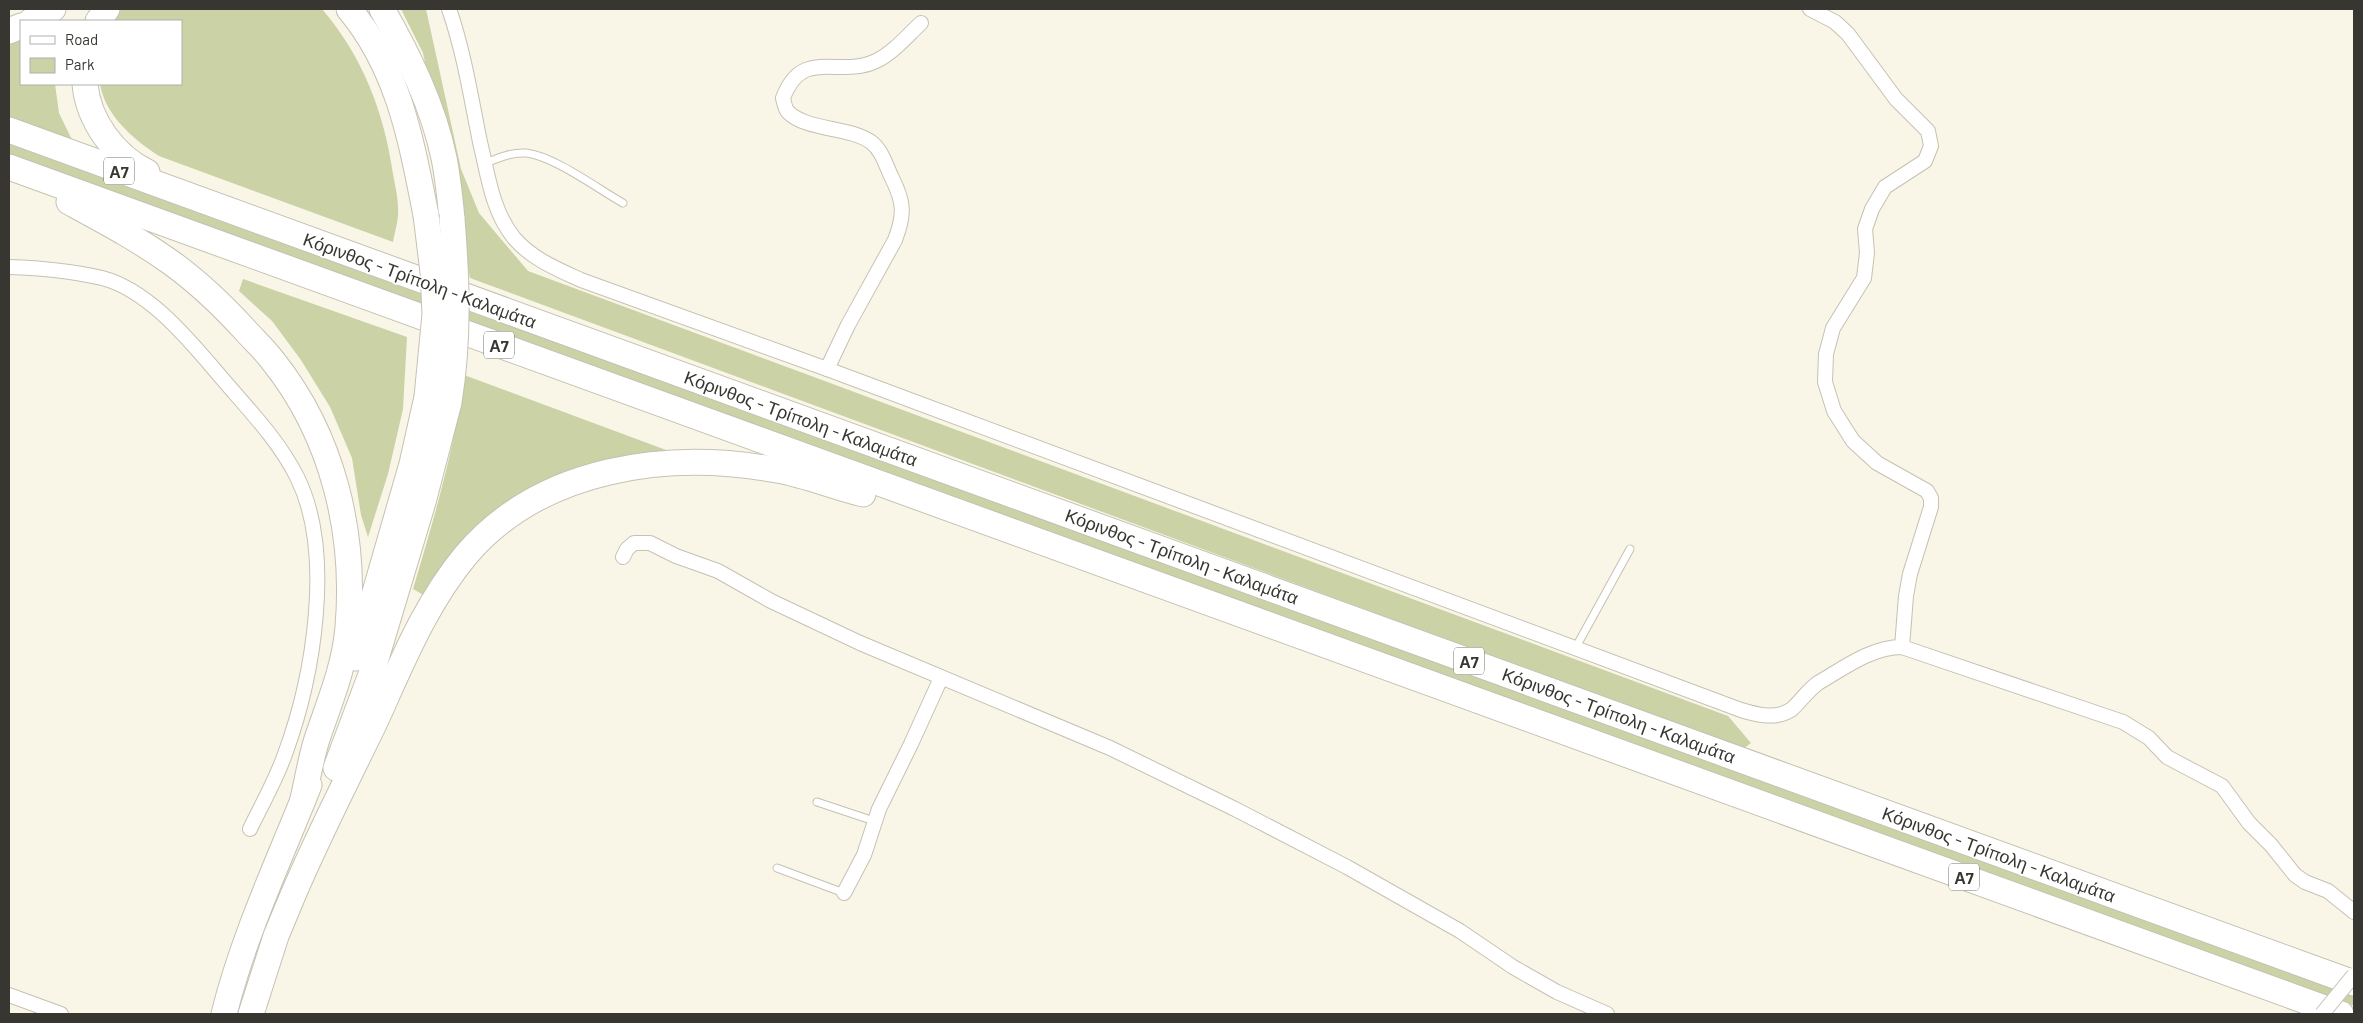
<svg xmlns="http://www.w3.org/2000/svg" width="2363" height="1023" viewBox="0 0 2363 1023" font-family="Barlow,sans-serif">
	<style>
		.green { fill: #cad2a6 }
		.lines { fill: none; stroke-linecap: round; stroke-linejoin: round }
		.lane-casing { stroke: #c6c1b3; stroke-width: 9 }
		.street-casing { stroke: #c6c1b3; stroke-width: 16 }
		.highway-casing { stroke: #c6c1b3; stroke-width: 27 }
		.lane { stroke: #fff; stroke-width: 7 }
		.street { stroke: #fff; stroke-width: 14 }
		.highway { stroke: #fff; stroke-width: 25 }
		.street-bridge-casing { stroke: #c6c1b3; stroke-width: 16; stroke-linecap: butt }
		.highway-bridge-casing { stroke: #c6c1b3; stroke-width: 27; stroke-linecap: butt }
		.street-bridge { stroke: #fff; stroke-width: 14 }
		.highway-bridge { stroke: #fff; stroke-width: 25 }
		.labels { text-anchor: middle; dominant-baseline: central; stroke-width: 4; stroke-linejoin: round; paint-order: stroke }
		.shield { fill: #fff; stroke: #73726e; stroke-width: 1 }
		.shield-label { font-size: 16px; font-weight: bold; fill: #373630 }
		.street-label { font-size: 18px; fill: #373630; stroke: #fff }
	</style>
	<rect width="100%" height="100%" fill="#faf6e7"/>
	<g class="green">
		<path d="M115 9H322C363 57 384 112 393 174 395 185 398 197 398 208 399 219 395 231 393 242L159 156C133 139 105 115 100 84H181V21H108Z"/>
		<path d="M401 9H426L461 169 479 213 528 271 1728 716 1751 743 1743 749 470 278 423 53Z"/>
		<path d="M21 26V84H55L59 113 76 148 9 121V34Z"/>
		<path d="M9 144 2354 996V1006L9 154Z"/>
		<path d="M243 279 407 337 403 409 388 474 368 537 361 515 352 458 330 407 301 360 272 321 239 291Z"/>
		<path d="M464 375 693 460 569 478 427 597 413 589C434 518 455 449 464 375Z"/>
	</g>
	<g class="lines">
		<g class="lane-casing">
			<g id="lane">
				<path d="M485 163C498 158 512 152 526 153 554 156 598 189 623 203"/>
				<path d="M1576 647 1630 549"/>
				<path d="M817 802 874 821"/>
				<path d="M777 868 844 893"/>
			</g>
		</g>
		<g class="street-casing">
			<g id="street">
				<path d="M449 9C464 52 471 98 480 142 488 175 492 211 514 238 532 259 557 269 581 280L827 369 1741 710C1757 715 1777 720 1792 709 1801 701 1807 691 1818 683 1844 668 1871 647 1902 647L2123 722 2149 738 2167 757 2222 786 2249 823 2271 845 2295 875 2305 882 2328 891 2354 912"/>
				<path d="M1810 9 1835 22 1848 34 1896 99 1928 131 1931 146 1925 161 1885 187 1872 209 1865 229 1867 253 1864 278 1833 328 1826 354 1825 382 1834 411 1853 441 1877 463 1927 491 1931 498V507L1910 574 1906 596 1902 647"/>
				<path d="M9 267C40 268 72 271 102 278 149 290 190 341 220 376 247 408 278 439 297 477 335 553 313 678 285 754 276 780 262 804 250 829"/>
				<path d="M827 369 848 325 895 240C905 214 904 202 892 178 886 166 882 150 871 142 848 126 807 131 788 112 785 109 784 102 783 98 803 46 838 79 876 61 893 53 907 36 921 23"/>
				<path d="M623 557 627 549 634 543H650L676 556 718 571 771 601 860 643 1110 748 1235 809 1347 867 1460 931 1513 967 1557 992 1607 1014"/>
				<path d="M844 893 864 855 879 809 911 744 941 678"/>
				<path d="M9 995 61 1014"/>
			</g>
		</g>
		<g class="highway-casing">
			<g id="highway">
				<path d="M349 9C399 69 411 140 426 215"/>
				<path d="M382 9C408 55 433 105 444 158 448 178 450 198 452 219"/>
				<path d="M31 21 53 9"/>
				<path d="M98 21 107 9"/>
				<path d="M9 31 21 26"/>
				<path d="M85 84C88 120 114 156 147 172"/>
				<path d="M9 130 2354 983"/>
				<path d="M9 167 2341 1014"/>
				<path d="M69 202C104 221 140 240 173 264 199 283 223 306 245 330 254 340 265 350 273 361 333 436 356 533 348 627 345 665 330 701 318 736 311 756 308 778 303 799"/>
				<path d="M356 658 412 464 427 397"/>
				<path d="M336 768 372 672 423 502 449 402"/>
				<path d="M224 1014C244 934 279 861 309 785"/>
				<path d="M251 1014 276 936 293 895C318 836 347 780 375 722 401 665 425 604 466 555 541 467 668 450 777 470 806 475 834 487 863 494"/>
			</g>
		</g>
		<use href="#lane" class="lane"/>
		<use href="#street" class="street"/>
		<use href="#highway" class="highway"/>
		<g class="street-bridge-casing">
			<path id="street-bridge" d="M2322 1014 2354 975"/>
		</g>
		<g class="highway-bridge-casing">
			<g id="highway-bridge">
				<path d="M426 215 433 272 435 314 427 397"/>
				<path d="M449 402C459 340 457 281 452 219"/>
			</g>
		</g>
		<use href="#street-bridge" class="street-bridge"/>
		<use href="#highway-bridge" class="highway-bridge"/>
	</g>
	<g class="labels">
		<g class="shield">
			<rect x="104" y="157.5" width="30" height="27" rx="4"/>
			<rect x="484" y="331.5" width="30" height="27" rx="4"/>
			<rect x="1454" y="647.5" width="30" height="27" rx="4"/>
			<rect x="1949" y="863.5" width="30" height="27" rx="4"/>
		</g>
		<g class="shield-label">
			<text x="119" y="171">Α7</text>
			<text x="499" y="345">Α7</text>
			<text x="1469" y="661">Α7</text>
			<text x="1964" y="877">Α7</text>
		</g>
		<g class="street-label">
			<text transform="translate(420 280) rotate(20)">Κόρινθος - Τρίπολη - Καλαμάτα</text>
			<text transform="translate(801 418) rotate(20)">Κόρινθος - Τρίπολη - Καλαμάτα</text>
			<text transform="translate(1182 556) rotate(20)">Κόρινθος - Τρίπολη - Καλαμάτα</text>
			<text transform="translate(1619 715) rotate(20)">Κόρινθος - Τρίπολη - Καλαμάτα</text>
			<text transform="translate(1999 854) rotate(20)">Κόρινθος - Τρίπολη - Καλαμάτα</text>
		</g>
	</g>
	<rect width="2363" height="1023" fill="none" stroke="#373630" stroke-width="20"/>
	<rect x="20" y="20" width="162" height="65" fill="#ffffff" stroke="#afafac"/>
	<rect x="30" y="36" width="25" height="8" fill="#ffffff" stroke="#afafac"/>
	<text x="65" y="45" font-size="15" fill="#373630">Road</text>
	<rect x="30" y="58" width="25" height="15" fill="#cad2a6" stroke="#afafac"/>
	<text x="65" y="70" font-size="15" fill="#373630">Park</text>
</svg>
